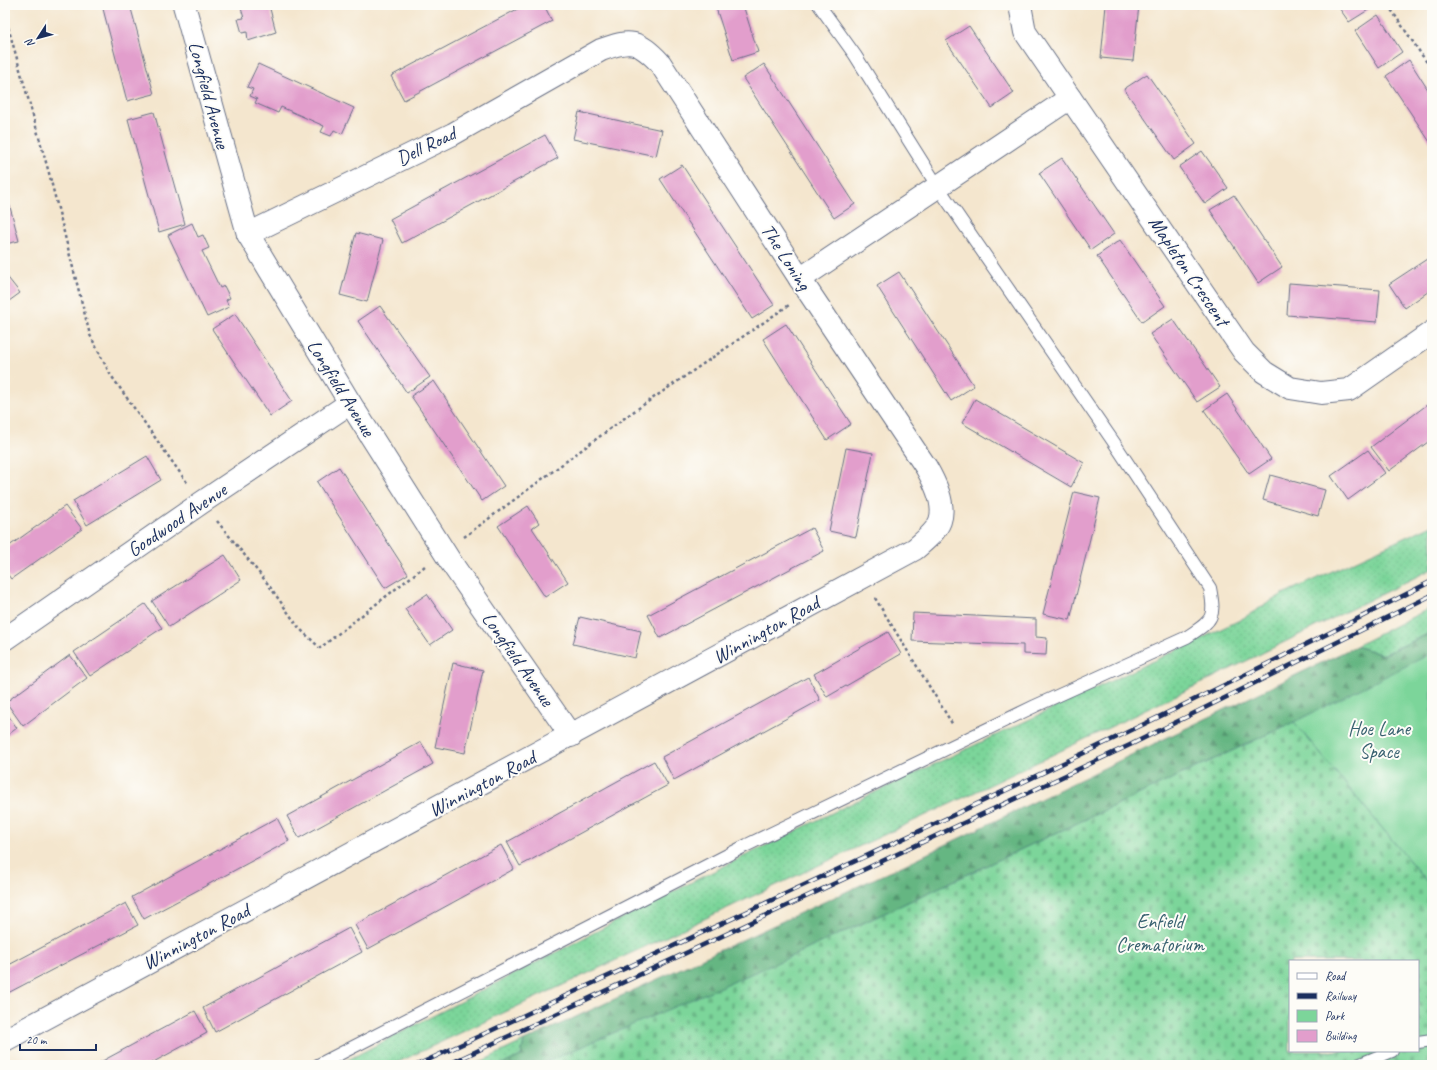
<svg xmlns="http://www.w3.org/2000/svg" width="1437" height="1070" viewBox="0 0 1437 1070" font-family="Caveat,sans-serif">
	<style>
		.grass { fill: url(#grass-dots); stroke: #4c827c }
		.forest { fill: url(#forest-firs); stroke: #407270 }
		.cemetery { fill: url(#cemetery-stones); stroke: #4c827c; fill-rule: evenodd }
		.park { fill: #7cd59a; stroke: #4c827c }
		.building { fill: #e29ecc }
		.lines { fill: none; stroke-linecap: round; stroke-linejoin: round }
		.lane-casing { stroke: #676f85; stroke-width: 14 }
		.street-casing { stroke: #676f85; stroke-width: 24 }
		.path { stroke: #676f85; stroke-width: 2.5; stroke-dasharray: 3 3; stroke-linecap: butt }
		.lane { stroke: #fff; stroke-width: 12 }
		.street { stroke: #fff; stroke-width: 22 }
		.rail-casing { stroke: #1b2f5e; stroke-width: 4.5 }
		.rail { stroke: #fdfcf7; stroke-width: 3; stroke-dasharray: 9; stroke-linecap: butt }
		.labels { text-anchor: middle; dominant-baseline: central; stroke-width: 4; stroke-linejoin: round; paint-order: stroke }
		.street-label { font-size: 20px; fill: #1b2f5e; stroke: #fdfcf7 }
		.park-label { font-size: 20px; fill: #386170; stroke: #fdfcf7 }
	</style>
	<defs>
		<pattern id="grass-dots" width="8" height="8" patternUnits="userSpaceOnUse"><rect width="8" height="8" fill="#7cd59a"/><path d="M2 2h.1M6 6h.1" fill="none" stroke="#6bb787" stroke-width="1.8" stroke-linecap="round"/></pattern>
		<pattern id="forest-firs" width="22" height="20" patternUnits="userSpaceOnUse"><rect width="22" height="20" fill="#65b682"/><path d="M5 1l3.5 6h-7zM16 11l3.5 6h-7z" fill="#52946e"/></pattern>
		<pattern id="cemetery-stones" width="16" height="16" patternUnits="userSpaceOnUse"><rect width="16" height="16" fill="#7cd59a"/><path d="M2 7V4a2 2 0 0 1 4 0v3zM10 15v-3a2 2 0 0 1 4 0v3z" fill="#6bb787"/></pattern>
	</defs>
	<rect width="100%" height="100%" fill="#fdfcf7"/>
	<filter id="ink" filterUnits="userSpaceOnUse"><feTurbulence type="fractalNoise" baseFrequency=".025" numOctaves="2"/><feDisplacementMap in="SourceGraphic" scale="8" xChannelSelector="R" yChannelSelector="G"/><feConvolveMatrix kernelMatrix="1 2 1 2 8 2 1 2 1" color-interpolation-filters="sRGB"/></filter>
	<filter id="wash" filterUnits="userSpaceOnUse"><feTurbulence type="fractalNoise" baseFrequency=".012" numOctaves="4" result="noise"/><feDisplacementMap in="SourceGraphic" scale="16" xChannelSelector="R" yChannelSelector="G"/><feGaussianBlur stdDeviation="0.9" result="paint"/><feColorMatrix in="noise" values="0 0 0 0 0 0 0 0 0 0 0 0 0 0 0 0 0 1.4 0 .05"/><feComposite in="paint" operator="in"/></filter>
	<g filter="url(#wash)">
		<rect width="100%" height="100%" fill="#f4e6ce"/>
		<g class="grass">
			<path d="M1432 525V569L1214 677 967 796 392 1065H338L692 882 848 805 1240 620 1283 594Z"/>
			<path d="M1432 607V632L1383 655 1356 646Z"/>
			<path d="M524 1041 521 1056 501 1065H474Z"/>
		</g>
		<path class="forest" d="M1432 632V888L1294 722 797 954 637 1024 539 1065H501L521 1056 524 1041 906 864 1356 646 1383 655Z"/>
		<path class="cemetery" d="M1294 722 1432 888V1065H539L797 954ZM1290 961H1418V1051H1290Z"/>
		<path class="park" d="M1432 653V888L1294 722Z"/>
		<g id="blocks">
			<g class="building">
				<path d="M102 5H130L154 94 127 101Z"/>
				<path d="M240 5H269L276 32 248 41 247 32 242 33 238 19 244 18Z"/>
				<path d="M525 5H544L552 21 404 100 391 76Z"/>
				<path d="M715 5H743L758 52 733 60Z"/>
				<path d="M1106 5H1139L1133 61 1101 58Z"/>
				<path d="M1337 5H1372L1373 7 1349 22Z"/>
				<path d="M1378 15 1402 52 1379 68 1355 31Z"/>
				<path d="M969 26 1014 93 992 108 946 41Z"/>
				<path d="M1409 60 1432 96V145L1386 76Z"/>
				<path d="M258 64 354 108 342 134 334 130 331 136 321 132 324 126 281 107 278 113 255 103 257 99 250 96 253 89 247 87Z"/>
				<path d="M764 64 855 204 834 218 743 78Z"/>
				<path d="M1147 74 1196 144 1174 160 1124 89Z"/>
				<path d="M154 112 185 224 159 232 128 119Z"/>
				<path d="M579 112 662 130 656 156 573 139Z"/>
				<path d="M545 135 558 158 402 243 390 219Z"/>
				<path d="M1202 151 1228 188 1205 204 1179 167Z"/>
				<path d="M1062 158 1114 234 1091 250 1039 173Z"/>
				<path d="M682 165 774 305 752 319 660 179Z"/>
				<path d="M5 188 19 241 5 244Z"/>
				<path d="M1234 195 1282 267 1258 283 1210 210Z"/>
				<path d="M192 223 198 237 203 235 209 248 202 251 220 288 224 286 230 298 226 300 229 307 207 317 168 235Z"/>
				<path d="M356 233 383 240 367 302 340 295Z"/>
				<path d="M1120 240 1165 306 1142 322 1097 256Z"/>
				<path d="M1427 259 1432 266V289L1405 308 1389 284Z"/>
				<path d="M899 272 974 386 951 401 877 286Z"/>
				<path d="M5 274 20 293 5 304Z"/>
				<path d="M1289 283 1380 290 1377 322 1287 315Z"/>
				<path d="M380 306 430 377 407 393 358 321Z"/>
				<path d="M235 314 292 401 270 416 212 329Z"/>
				<path d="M1173 319 1220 387 1197 402 1150 334Z"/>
				<path d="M786 324 851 424 827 440 763 339Z"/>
				<path d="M434 381 504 486 482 501 411 396Z"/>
				<path d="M1227 394 1271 459 1249 474 1204 410Z"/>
				<path d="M975 399 1084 463 1071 487 962 423Z"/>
				<path d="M1432 401V439L1389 471 1371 447Z"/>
				<path d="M846 448 873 453 856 537 829 531Z"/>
				<path d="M1368 450 1385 473 1348 500 1331 476Z"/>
				<path d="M147 456 161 480 87 525 73 501Z"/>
				<path d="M339 467 408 574 385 588 317 482Z"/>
				<path d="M1270 475 1325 490 1318 516 1263 500Z"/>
				<path d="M1074 492 1100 498 1070 620 1043 614Z"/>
				<path d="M65 506 82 529 11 579 5 571V549Z"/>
				<path d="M528 506 539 523 532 528 568 582 545 597 498 526Z"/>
				<path d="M812 528 824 551 660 638 648 615Z"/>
				<path d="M225 555 241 580 169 627 152 601Z"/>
				<path d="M427 594 452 630 430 645 405 609Z"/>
				<path d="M145 604 162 628 90 676 74 652Z"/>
				<path d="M913 613 1036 619V637L1047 638 1046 655 1023 654V645L912 641Z"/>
				<path d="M580 617 641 631 635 658 573 644Z"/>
				<path d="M888 632 901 654 827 697 814 674Z"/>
				<path d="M70 655 87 678 23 726 6 702Z"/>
				<path d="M453 663 483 670 465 753 435 747Z"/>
				<path d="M808 677 820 700 674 780 662 757Z"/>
				<path d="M5 711 17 728 5 737Z"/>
				<path d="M421 742 433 764 299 838 287 816Z"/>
				<path d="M654 761 668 785 520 866 507 842Z"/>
				<path d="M277 818 289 841 144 919 132 897Z"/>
				<path d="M501 845 514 869 368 949 355 925Z"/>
				<path d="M126 903 138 925 6 994 5 967Z"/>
				<path d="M349 928 362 952 215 1032 203 1008Z"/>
				<path d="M195 1011 207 1033 148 1065H95Z"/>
			</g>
		</g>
	</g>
	<g filter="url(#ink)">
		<use href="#blocks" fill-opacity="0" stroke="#676f85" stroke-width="1"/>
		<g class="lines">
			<g class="lane-casing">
				<g id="lane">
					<path d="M1418 1042 1432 1040"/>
					<path d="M318 1065 747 845 1035 706 1187 637C1212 620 1216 619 1210 588L1115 444 938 187 855 55 819 5"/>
					<path d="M1358 1065 1392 1051"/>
				</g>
			</g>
			<g class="street-casing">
				<g id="street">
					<path d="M184 5 248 234 350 403 450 561 571 736"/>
					<path d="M1020 5 1025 32 1244 352 1264 372 1290 388 1321 393 1349 390 1432 332"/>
					<path d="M800 279 1070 98"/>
					<path d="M5 639 201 503 350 403"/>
					<path d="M5 1040 915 549C924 541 936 532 940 521 946 504 934 481 926 467L800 279 660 63C638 40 630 39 601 50L453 134 248 234"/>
				</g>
			</g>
			<g class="path">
				<path d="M1388 5 1432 70"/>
				<path d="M5 16 49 173 90 335 110 374 188 484"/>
				<path d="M217 521 268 584 299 628 320 648 425 566"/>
				<path d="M464 537 630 414 789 305"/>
				<path d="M875 598 953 725"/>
			</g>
			<use href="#lane" class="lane"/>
			<use href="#street" class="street"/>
			<g class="rail-casing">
				<g id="rail">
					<path d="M417 1065C756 907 1098 752 1432 581"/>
					<path d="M447 1065 1132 744 1432 595"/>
				</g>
			</g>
			<use href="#rail" class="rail"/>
		</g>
	</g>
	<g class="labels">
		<g class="street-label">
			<text transform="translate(209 95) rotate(75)">Longfield Avenue</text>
			<text transform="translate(426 146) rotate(-26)">Dell Road</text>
			<text transform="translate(786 257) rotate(57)">The Loning</text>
			<text transform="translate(1189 271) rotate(56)">Mapleton Crescent</text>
			<text transform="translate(341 388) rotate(58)">Longfield Avenue</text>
			<text transform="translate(177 520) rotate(-34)">Goodwood Avenue</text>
			<text transform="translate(766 630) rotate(-29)">Winnington Road</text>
			<text transform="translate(518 659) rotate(55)">Longfield Avenue</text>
			<text transform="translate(482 784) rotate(-28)">Winnington Road</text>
			<text transform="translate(196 937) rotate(-28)">Winnington Road</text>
		</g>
		<g class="park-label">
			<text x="1379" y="728">Hoe Lane<tspan x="1379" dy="23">Space</tspan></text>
			<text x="1160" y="921">Enfield<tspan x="1160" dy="23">Crematorium</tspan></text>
		</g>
	</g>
	<rect width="1437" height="1070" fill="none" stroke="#fdfcf7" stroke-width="20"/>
	<rect x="1289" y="960" width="130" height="92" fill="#fdfcf7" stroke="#a3aaba"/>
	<rect x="1297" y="973" width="20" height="6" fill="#ffffff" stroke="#a3aaba"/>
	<text x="1325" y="980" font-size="12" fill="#1b2f5e">Road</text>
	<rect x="1297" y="993" width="20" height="6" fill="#1b2f5e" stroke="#a3aaba"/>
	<text x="1325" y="1000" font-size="12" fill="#1b2f5e">Railway</text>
	<rect x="1297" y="1010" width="20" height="12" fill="#7cd59a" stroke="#a3aaba"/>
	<text x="1325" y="1020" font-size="12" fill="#1b2f5e">Park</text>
	<rect x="1297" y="1030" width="20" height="12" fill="#e29ecc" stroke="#a3aaba"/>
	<text x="1325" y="1040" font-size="12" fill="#1b2f5e">Building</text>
	<g transform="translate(38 38) rotate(234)" stroke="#fdfcf7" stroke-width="3" paint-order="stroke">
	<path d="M0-3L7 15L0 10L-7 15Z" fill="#1b2f5e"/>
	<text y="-6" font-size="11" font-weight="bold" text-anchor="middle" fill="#1b2f5e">N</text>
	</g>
	<path d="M20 1044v6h76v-6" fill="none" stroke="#1b2f5e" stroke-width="2"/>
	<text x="26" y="1044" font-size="12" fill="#1b2f5e" stroke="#fdfcf7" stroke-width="3" paint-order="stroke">20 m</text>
</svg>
